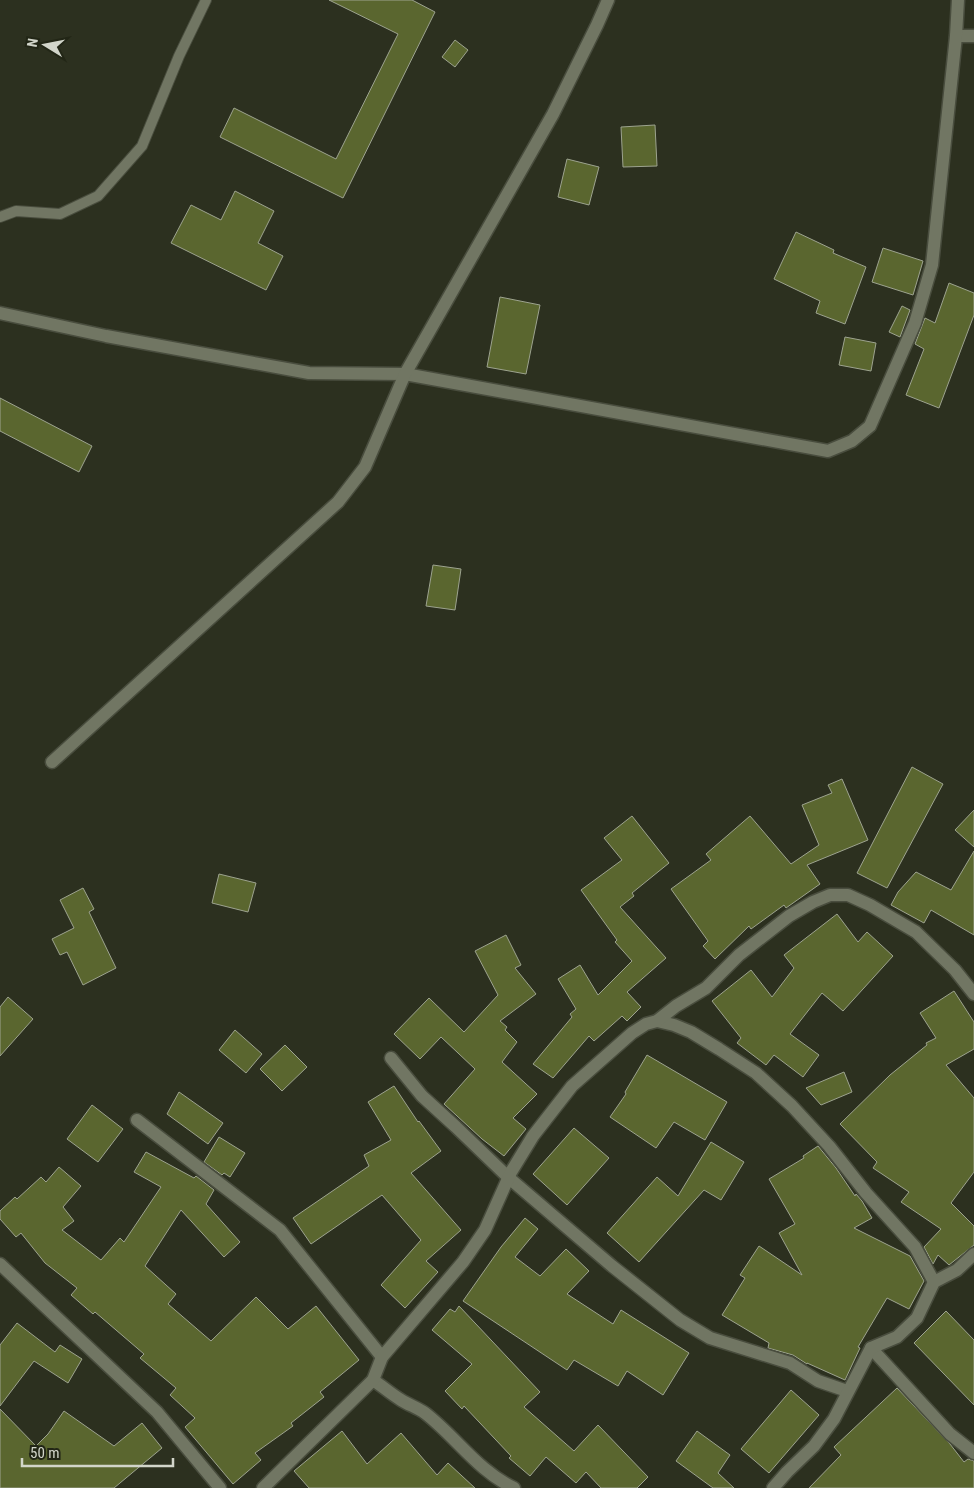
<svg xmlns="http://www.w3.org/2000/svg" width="974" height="1488" viewBox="0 0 974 1488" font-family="'Roboto Condensed',sans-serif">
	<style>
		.building { fill: #5a662f; stroke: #9da38f }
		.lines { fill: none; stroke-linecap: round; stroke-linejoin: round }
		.lane-casing { stroke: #494d3e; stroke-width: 12 }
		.street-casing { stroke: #494d3e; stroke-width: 15 }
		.lane { stroke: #717663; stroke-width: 10 }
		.street { stroke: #717663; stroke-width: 12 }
	</style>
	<rect width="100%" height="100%" fill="#2c301f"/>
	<g class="building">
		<path d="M329 0H412L435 12 343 198 220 137 234 108 336 159 398 34Z"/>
		<path d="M455 40 468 50 455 67 442 57Z"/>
		<path d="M655 125 657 166 623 167 621 127Z"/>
		<path d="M567 159 599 167 589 205 558 197Z"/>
		<path d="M235 191 274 211 258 243 283 256 266 290 171 243 191 205 221 220Z"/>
		<path d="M796 232 834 250 833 253 866 267 845 324 816 313 820 301 774 279Z"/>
		<path d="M883 248 923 261 913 295 872 282Z"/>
		<path d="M949 283 974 293V315L939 408 906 395 924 349 915 344 925 318 935 323Z"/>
		<path d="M500 297 540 305 526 374 487 367Z"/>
		<path d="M902 306 910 310 900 337 889 332Z"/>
		<path d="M845 337 876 343 871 371 839 365Z"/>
		<path d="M0 398 92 446 79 472 0 431Z"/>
		<path d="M433 565 461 569 455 610 426 606Z"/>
		<path d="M912 767 943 784 887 888 857 873Z"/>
		<path d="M842 779 868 840 807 865 820 884 786 908 784 905 751 929 749 926 715 959 703 946 708 941 671 889 711 860 706 854 750 816 791 864 819 845 802 805 832 793 828 785Z"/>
		<path d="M974 810V847L955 830Z"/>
		<path d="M632 816 669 863 632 893 634 896 620 907 666 958 627 992 641 1007 627 1021 622 1016 594 1041 589 1036 553 1078 533 1064 572 1017 570 1014 576 1009 558 979 580 965 598 995 632 961 615 942 617 940 581 890 622 860 604 838Z"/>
		<path d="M974 851V935L931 910 924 923 891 905 898 892 916 872 951 890Z"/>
		<path d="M219 874 256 883 248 912 212 903Z"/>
		<path d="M83 888 94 909 89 912 116 968 83 985 67 952 60 955 52 939 74 928 60 900Z"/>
		<path d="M837 914 858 942 867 932 893 956 843 1011 822 993 790 1034 819 1055 803 1077 774 1055 766 1065 737 1043 741 1038 712 1001 751 970 772 997 794 968 784 955Z"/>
		<path d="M506 935 521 965 515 968 536 994 500 1021 507 1027 505 1030 517 1042 502 1062 537 1094 513 1118 526 1129 504 1156 482 1139 444 1104 475 1069 441 1037 420 1059 394 1034 429 998 464 1032 498 995 475 951Z"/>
		<path d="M954 991 974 1022V1049L946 1065 974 1098V1172L951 1203 974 1226V1245L949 1265 938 1255 933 1264 924 1247 941 1229 901 1202 909 1192 873 1168 877 1162 840 1124 890 1075 927 1045 926 1043 936 1038 920 1013Z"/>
		<path d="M8 997 33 1019 0 1056V1007Z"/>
		<path d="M235 1030 262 1054 246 1073 219 1050Z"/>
		<path d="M285 1045 307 1067 282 1091 260 1069Z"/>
		<path d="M647 1055 727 1102 705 1140 674 1122 656 1148 610 1117 626 1094 625 1092Z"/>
		<path d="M844 1072 852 1092 821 1105 806 1088Z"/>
		<path d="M394 1086 418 1122 419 1121 441 1151 411 1173 461 1230 426 1261 438 1272 405 1308 381 1285 421 1240 382 1195 311 1244 293 1218 369 1166 364 1155 391 1140 368 1102Z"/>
		<path d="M179 1092 223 1123 208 1144 167 1114Z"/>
		<path d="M92 1105 123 1129 98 1162 67 1139Z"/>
		<path d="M574 1128 609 1158 567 1205 533 1174Z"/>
		<path d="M219 1137 245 1153 230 1177 224 1173 222 1175 204 1162Z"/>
		<path d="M711 1142 744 1162 721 1200 704 1190 639 1262 607 1233 657 1177 678 1196Z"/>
		<path d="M818 1146 836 1168 855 1196 856 1194 862 1201 872 1218 854 1228 910 1256 924 1281 909 1309 887 1298 858 1347 860 1348 845 1380 807 1363V1364L793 1355 768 1348 769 1343 722 1315 745 1278 740 1275 759 1246 802 1275 779 1233 795 1224 769 1179 804 1158 803 1156Z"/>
		<path d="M146 1152 194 1178 196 1176 214 1190 206 1204 240 1242 224 1257 181 1210 145 1266 176 1294 168 1304 211 1341 256 1297 288 1329 316 1306 359 1360 320 1392 324 1397 291 1423 293 1426 255 1453 261 1460 233 1484 185 1427 195 1418 170 1395 176 1388 140 1358 144 1354 95 1312 93 1314 71 1295 77 1288 45 1263 21 1233 16 1237 0 1219V1211L15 1197 17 1199 41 1177 46 1182 59 1167 81 1186 63 1207 74 1221 62 1230 101 1260 120 1238 124 1242 161 1187 134 1172Z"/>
		<path d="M525 1218 538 1229 515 1257 540 1276 566 1249 589 1271 567 1294 613 1324 621 1310 689 1353 663 1395 627 1371 618 1386 574 1360 567 1370 463 1301 501 1247Z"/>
		<path d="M459 1306 540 1392 524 1407 574 1451 598 1425 648 1477 637 1488H601L586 1472 576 1483 546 1457 530 1476 509 1458 511 1456 464 1406 462 1409 445 1391 472 1364 432 1330 450 1309 455 1312Z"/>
		<path d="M946 1311 974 1340V1405L914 1343Z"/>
		<path d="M17 1323 55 1352 60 1345 82 1359 68 1383 34 1361 0 1406V1345Z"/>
		<path d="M897 1388 950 1444 964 1462 968 1459 974 1461V1488H809L841 1455 834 1447Z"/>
		<path d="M791 1390 819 1415 769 1473 741 1449Z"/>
		<path d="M0 1409 36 1446 48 1434 64 1411 114 1446 142 1423 162 1448 114 1488H0Z"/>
		<path d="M342 1431 367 1464 401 1433 437 1475 448 1463 475 1488H309L294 1471Z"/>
		<path d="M697 1431 730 1455 718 1473 734 1488H713L676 1461Z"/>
	</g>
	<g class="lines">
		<g class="lane-casing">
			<path id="lane" d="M0 217 16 211 60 214 98 196 142 146 179 56 206 0"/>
		</g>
		<g class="street-casing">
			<g id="street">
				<path d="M956 36H974"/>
				<path d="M0 313 106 336 309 373 405 374 828 451 852 441 870 426 915 323 932 265 956 36 958 0"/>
				<path d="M52 762 338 502 365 467 405 374 553 114 597 25 608 0"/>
				<path d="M657 1021 674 1025 691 1032 719 1049 756 1073 792 1106 829 1146 866 1193 915 1247 934 1282"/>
				<path d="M391 1058 422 1096 456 1127 509 1178 612 1266 680 1320 710 1338 790 1363 818 1381 847 1391"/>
				<path d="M137 1120 280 1230 382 1357"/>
				<path d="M0 1264 157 1412 220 1488"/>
				<path d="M871 1348 950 1434 974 1453"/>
				<path d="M373 1380C382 1386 391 1394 401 1400 409 1405 418 1408 425 1413 456 1437 478 1471 514 1488"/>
				<path d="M263 1488 373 1380 382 1357 463 1262 485 1230 511 1172 533 1136 572 1086 632 1033 646 1024 657 1021 676 1006 706 988 739 955 789 916 813 902 830 895H848L870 905 916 932 955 970 974 994"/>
				<path d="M773 1488 787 1472 814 1446 834 1419 871 1348 897 1337 917 1318 934 1282 957 1270 974 1254"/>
			</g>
		</g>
		<use href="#lane" class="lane"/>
		<use href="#street" class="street"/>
	</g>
	<g transform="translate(45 45) rotate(280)" stroke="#222616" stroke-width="4" paint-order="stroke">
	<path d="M0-4L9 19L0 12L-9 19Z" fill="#d2d5ca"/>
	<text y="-8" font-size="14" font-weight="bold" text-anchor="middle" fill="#d2d5ca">N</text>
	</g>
	<path d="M22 1458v8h151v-8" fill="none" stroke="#d2d5ca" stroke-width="2.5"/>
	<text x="30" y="1458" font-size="15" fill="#d2d5ca" stroke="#222616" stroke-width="4" paint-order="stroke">50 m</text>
</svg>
